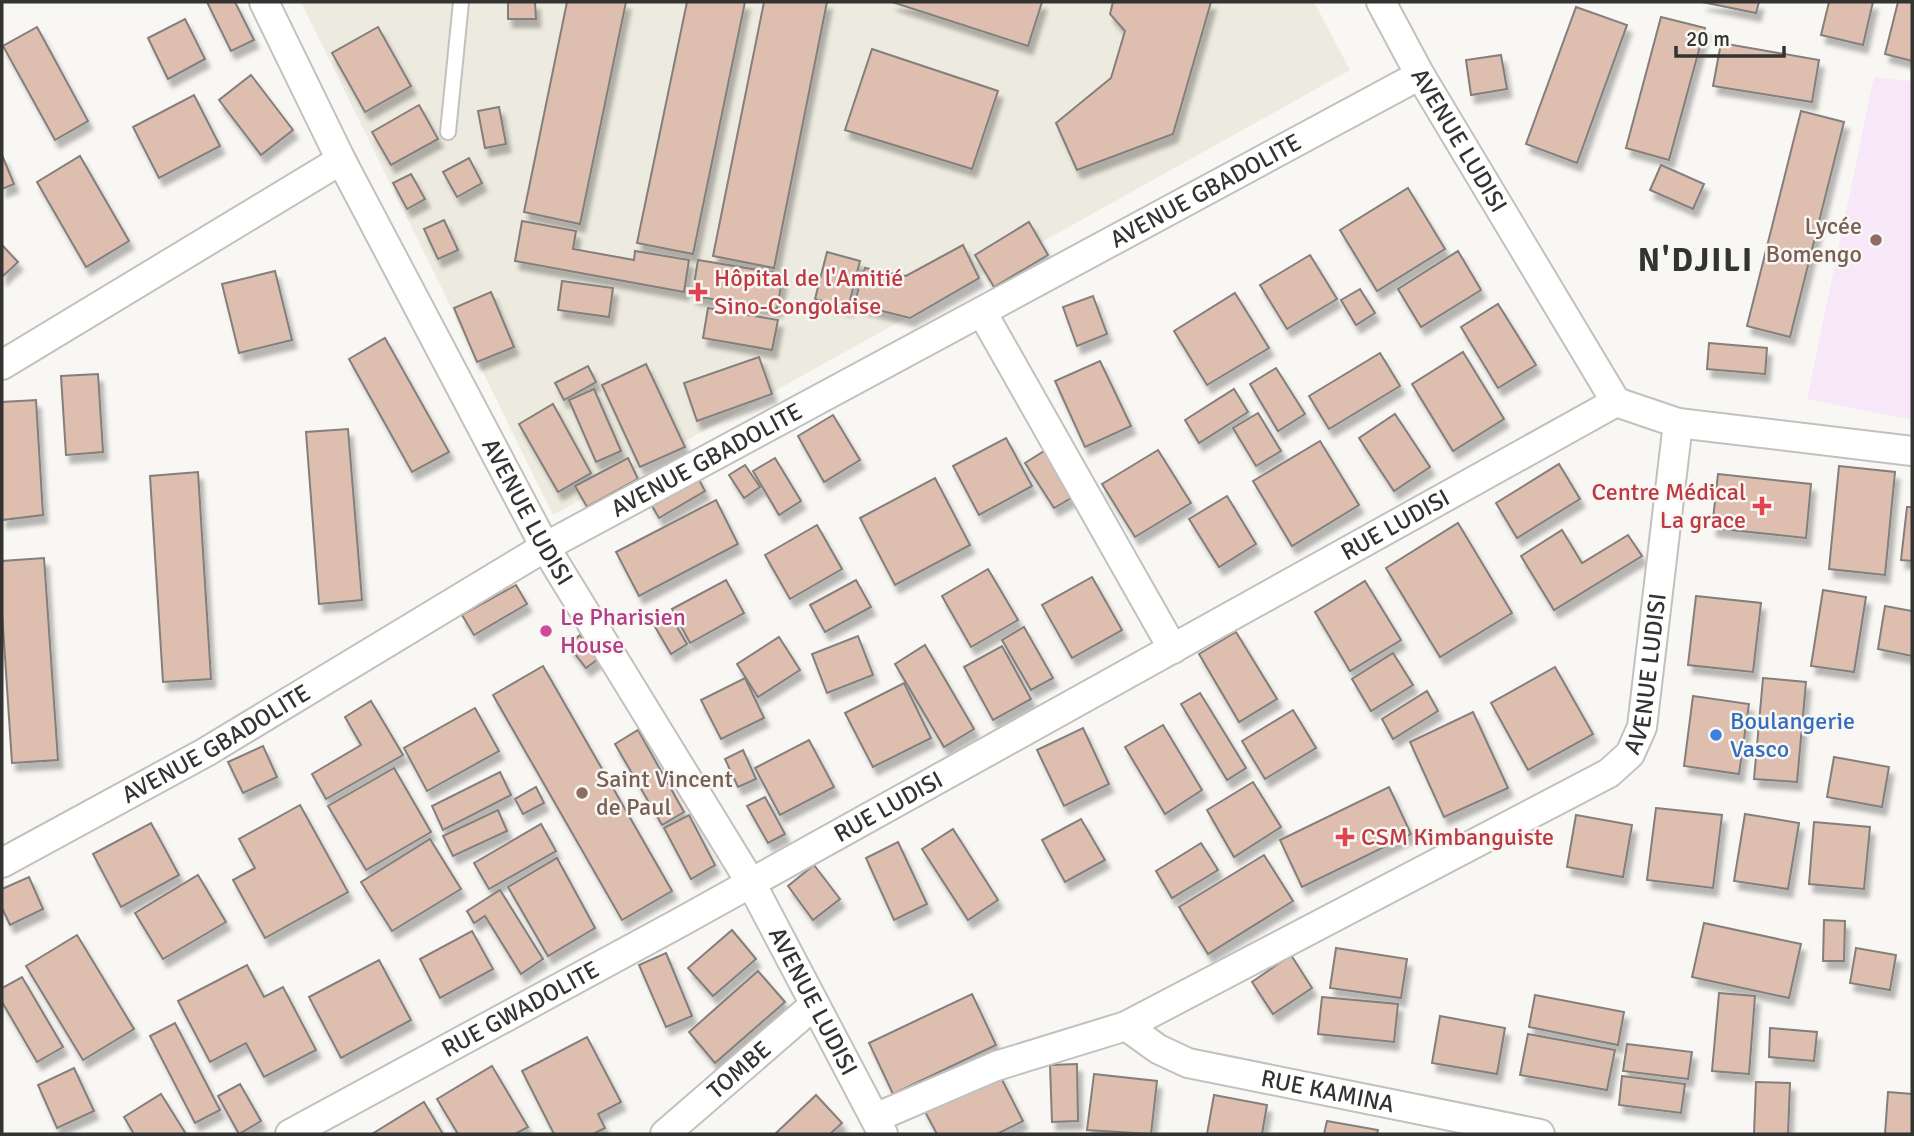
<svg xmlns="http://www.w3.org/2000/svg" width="1914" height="1136" viewBox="0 0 1914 1136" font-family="Signika,sans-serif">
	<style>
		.built { fill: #edeadf }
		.education { fill: #f7e7f9 }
		.building { fill: #debeae; stroke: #837f7d; stroke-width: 2; filter: url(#shadow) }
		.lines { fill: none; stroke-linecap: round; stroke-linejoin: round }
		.lane-casing { stroke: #c2c1bd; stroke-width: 18 }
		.street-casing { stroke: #c2c1bd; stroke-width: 32 }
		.lane { stroke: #fff; stroke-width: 14 }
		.street { stroke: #fff; stroke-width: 28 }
		.education-dot { fill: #8d6e63; stroke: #f8f7f3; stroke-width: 2.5 }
		.health-dot { fill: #e0444e; stroke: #f8f7f3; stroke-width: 2.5 }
		.hotel-dot { fill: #d1479c; stroke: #f8f7f3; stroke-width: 2.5 }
		.shop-dot { fill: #3f7fe0; stroke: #f8f7f3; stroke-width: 2.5 }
		.labels { text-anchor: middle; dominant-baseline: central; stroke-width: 5; stroke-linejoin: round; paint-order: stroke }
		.street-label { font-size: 24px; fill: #333331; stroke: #f8f7f3 }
		.education-label { font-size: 24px; fill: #785e54; stroke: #f8f7f3; text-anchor: end }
		.health-label { font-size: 24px; fill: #be3a42; stroke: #f8f7f3; text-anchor: start }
		.hotel-label { font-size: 24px; fill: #b23c85; stroke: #f8f7f3; text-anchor: start }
		.shop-label { font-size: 24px; fill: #366cbe; stroke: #f8f7f3; text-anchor: start }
		.district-label { font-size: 32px; font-weight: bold; letter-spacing: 2px; fill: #333331; stroke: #f8f7f3 }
	</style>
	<defs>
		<filter id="shadow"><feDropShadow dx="4.5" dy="8" stdDeviation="2" flood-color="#0004"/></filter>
	</defs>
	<rect width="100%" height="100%" fill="#f8f7f3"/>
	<path class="built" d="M301 2H1314L1350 70 553 515Z"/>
	<path class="education" d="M1874 77 1912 81V420L1807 399Z"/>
	<g class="building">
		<path d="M207 2H235L254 40 231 51Z"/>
		<path d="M508 2H535L536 19H508Z"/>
		<path d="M567 2H626L580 224 524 212Z"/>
		<path d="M687 2H745L693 254 637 243Z"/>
		<path d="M764 2H827L774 268 713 256Z"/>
		<path d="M892 2H1042L1028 46Z"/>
		<path d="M1113 2H1211L1173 134 1077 170 1056 123 1111 78 1125 31 1110 14Z"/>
		<path d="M1702 2H1759L1756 13Z"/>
		<path d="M1829 2H1873L1863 45 1821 35Z"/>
		<path d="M1898 2H1912V61L1885 54Z"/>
		<path d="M1576 7 1627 25 1577 163 1526 144Z"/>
		<path d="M1661 17 1705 28 1669 160 1626 148Z"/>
		<path d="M185 19 205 59 168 79 148 38Z"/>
		<path d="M37 27 88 121 55 140 3 46Z"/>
		<path d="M378 27 411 86 365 112 332 53Z"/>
		<path d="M1721 43 1819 60 1812 102 1713 86Z"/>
		<path d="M872 49 998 91 972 169 845 130Z"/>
		<path d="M1501 55 1507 89 1471 95 1466 60Z"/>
		<path d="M251 75 293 130 261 155 219 100Z"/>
		<path d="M194 95 220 146 159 178 133 127Z"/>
		<path d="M419 105 438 139 391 165 372 132Z"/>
		<path d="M499 107 506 144 485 148 478 111Z"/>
		<path d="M1801 111 1844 122 1790 337 1747 326Z"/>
		<path d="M2 155 14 184 2 189Z"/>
		<path d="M80 156 129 241 86 267 37 182Z"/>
		<path d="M469 158 482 183 457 197 443 172Z"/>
		<path d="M1661 165 1704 184 1693 209 1650 190Z"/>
		<path d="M411 174 425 199 407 209 393 183Z"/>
		<path d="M1408 188 1445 249 1377 291 1340 230Z"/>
		<path d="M444 220 458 250 438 259 424 229Z"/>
		<path d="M522 221 576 231 573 249 634 260 635 251 689 260 684 292 515 261Z"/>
		<path d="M1029 222 1048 255 994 287 975 255Z"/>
		<path d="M2 245 18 262 2 277Z"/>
		<path d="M963 245 979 278 910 318 854 304 865 268 906 276Z"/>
		<path d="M1458 251 1481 290 1421 327 1398 289Z"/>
		<path d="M827 252 860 261 848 308 815 299Z"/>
		<path d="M1310 255 1337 299 1287 329 1260 285Z"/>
		<path d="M698 260 783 274 777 309 692 296Z"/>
		<path d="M275 271 292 340 239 353 222 284Z"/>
		<path d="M562 281 613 288 609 317 558 310Z"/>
		<path d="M1360 289 1375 313 1356 325 1341 300Z"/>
		<path d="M491 292 514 347 477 362 454 308Z"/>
		<path d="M1235 293 1269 348 1207 385 1174 331Z"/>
		<path d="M1093 296 1107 334 1077 346 1063 307Z"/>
		<path d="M1498 304 1536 365 1498 388 1461 327Z"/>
		<path d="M708 308 778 320 772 350 703 338Z"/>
		<path d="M385 338 449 452 412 472 349 359Z"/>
		<path d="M1709 343 1767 348 1765 374 1707 369Z"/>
		<path d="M1463 352 1504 419 1453 451 1412 384Z"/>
		<path d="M1380 353 1400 386 1329 429 1309 396Z"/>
		<path d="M759 357 772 394 697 421 684 383Z"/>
		<path d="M1100 361 1131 426 1085 447 1055 381Z"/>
		<path d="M646 364 685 447 640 467 602 385Z"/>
		<path d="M588 366 596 382 564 400 555 383Z"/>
		<path d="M1276 368 1305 414 1278 431 1250 384Z"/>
		<path d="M98 374 103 452 66 455 61 376Z"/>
		<path d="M594 389 621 451 596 462 569 400Z"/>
		<path d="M1234 389 1248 412 1199 443 1185 420Z"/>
		<path d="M36 400 43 515 2 520V402Z"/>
		<path d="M553 404 591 473 558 492 519 424Z"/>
		<path d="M1258 413 1281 451 1256 466 1233 428Z"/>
		<path d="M1395 414 1430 467 1394 491 1359 438Z"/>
		<path d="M833 415 860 460 824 482 798 436Z"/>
		<path d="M348 429 362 600 319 604 306 432Z"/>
		<path d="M1006 438 1032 486 979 515 953 466Z"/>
		<path d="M1320 441 1359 505 1292 546 1253 481Z"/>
		<path d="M1049 448 1078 494 1054 508 1025 463Z"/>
		<path d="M1158 450 1191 503 1135 537 1102 484Z"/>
		<path d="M628 458 638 479 587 507 575 486Z"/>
		<path d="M775 458 801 501 779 515 753 471Z"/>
		<path d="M1559 464 1580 499 1517 538 1496 503Z"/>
		<path d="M745 465 760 487 744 498 729 475Z"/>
		<path d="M1839 466 1895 472 1885 575 1829 569Z"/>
		<path d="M198 472 211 679 163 682 150 476Z"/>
		<path d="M695 472 705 491 659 518 648 499Z"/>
		<path d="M1718 474 1811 484 1806 538 1712 528Z"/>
		<path d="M935 478 970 545 895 585 860 518Z"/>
		<path d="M1227 496 1256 544 1219 567 1189 519Z"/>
		<path d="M716 500 738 544 639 596 616 552Z"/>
		<path d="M1907 507H1912V561L1901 560Z"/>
		<path d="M1458 523 1512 613 1440 657 1386 568Z"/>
		<path d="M817 525 842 569 790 599 765 555Z"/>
		<path d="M1562 530 1582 563 1628 535 1642 556 1554 610 1521 556Z"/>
		<path d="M44 558 58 760 12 763 2 612V561Z"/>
		<path d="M988 569 1018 620 971 647 942 596Z"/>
		<path d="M1092 577 1122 630 1072 658 1042 605Z"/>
		<path d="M726 580 744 613 690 643 672 609Z"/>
		<path d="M856 580 871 607 825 632 810 605Z"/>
		<path d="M1365 581 1401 640 1350 671 1315 612Z"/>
		<path d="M516 585 527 604 474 635 462 615Z"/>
		<path d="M1823 590 1866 597 1854 672 1811 666Z"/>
		<path d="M1696 596 1761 603 1753 672 1688 665Z"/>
		<path d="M1885 606 1912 611V656L1878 649Z"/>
		<path d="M670 615 687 644 671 654 654 625Z"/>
		<path d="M1024 627 1053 678 1031 690 1002 640Z"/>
		<path d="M1236 632 1277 699 1239 722 1199 654Z"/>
		<path d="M580 635 598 659 586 668 568 645Z"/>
		<path d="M858 636 873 675 827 693 812 654Z"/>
		<path d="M779 637 800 670 758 697 737 664Z"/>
		<path d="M925 645 974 729 944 747 895 664Z"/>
		<path d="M1002 646 1031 699 993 720 964 667Z"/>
		<path d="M1393 653 1413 685 1371 711 1352 679Z"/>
		<path d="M543 666 672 891 622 920 493 695Z"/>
		<path d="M1555 667 1593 734 1528 770 1491 703Z"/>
		<path d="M745 678 764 718 721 739 701 700Z"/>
		<path d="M1763 678 1806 682 1797 782 1754 779Z"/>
		<path d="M904 683 931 738 873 767 845 713Z"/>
		<path d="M1427 691 1438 711 1393 739 1382 719Z"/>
		<path d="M1200 693 1246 768 1227 780 1181 704Z"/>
		<path d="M1693 696 1749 704 1739 774 1684 766Z"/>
		<path d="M371 701 403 755 326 799 312 774 361 745 345 717Z"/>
		<path d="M475 708 499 751 427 791 404 748Z"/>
		<path d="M1293 710 1316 748 1265 779 1242 741Z"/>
		<path d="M1473 712 1508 788 1444 817 1410 742Z"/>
		<path d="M1163 725 1202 790 1165 814 1125 747Z"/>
		<path d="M1083 728 1109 784 1064 806 1037 750Z"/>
		<path d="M638 730 684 812 662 825 615 744Z"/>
		<path d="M809 740 834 787 780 815 755 768Z"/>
		<path d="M263 746 277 777 243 793 228 762Z"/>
		<path d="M743 750 756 779 738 787 725 759Z"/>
		<path d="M1834 757 1889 767 1882 807 1827 797Z"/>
		<path d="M394 768 431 832 366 870 328 806Z"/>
		<path d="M500 772 511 795 443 830 432 806Z"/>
		<path d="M1253 782 1281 827 1234 857 1207 810Z"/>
		<path d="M536 787 544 803 523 814 515 799Z"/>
		<path d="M1389 787 1411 834 1302 887 1280 840Z"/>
		<path d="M765 797 785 834 768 843 747 806Z"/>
		<path d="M300 805 348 892 265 938 233 880 255 868 239 839Z"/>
		<path d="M1656 808 1722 815 1713 888 1647 880Z"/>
		<path d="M498 810 507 831 453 856 443 836Z"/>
		<path d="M1745 814 1799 823 1788 889 1734 881Z"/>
		<path d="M689 815 715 865 691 879 664 828Z"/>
		<path d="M1576 815 1632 825 1623 877 1567 867Z"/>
		<path d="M1081 819 1105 860 1065 882 1042 840Z"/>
		<path d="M1814 822 1870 827 1864 889 1809 884Z"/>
		<path d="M151 823 179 875 121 907 93 854Z"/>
		<path d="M541 824 556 851 489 889 474 863Z"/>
		<path d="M953 829 998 900 968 920 922 849Z"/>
		<path d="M430 839 461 889 392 931 361 882Z"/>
		<path d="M898 842 927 904 894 920 866 858Z"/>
		<path d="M1201 843 1218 870 1172 898 1156 871Z"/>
		<path d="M1264 855 1293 901 1208 954 1179 907Z"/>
		<path d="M557 858 595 928 548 956 508 887Z"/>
		<path d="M814 865 840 899 813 920 788 886Z"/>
		<path d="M198 875 226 922 163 959 135 913Z"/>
		<path d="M29 877 43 909 10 925 2 908V889Z"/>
		<path d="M500 890 543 959 521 974 485 916 474 923 467 911Z"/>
		<path d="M1824 920 1845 921 1844 961H1823Z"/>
		<path d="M1704 923 1801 944 1789 998 1692 977Z"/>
		<path d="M732 930 756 959 713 996 688 968Z"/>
		<path d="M472 931 493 969 440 998 420 959Z"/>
		<path d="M77 935 134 1029 83 1060 26 966Z"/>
		<path d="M1336 948 1407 959 1401 998 1330 988Z"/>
		<path d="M1856 948 1896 955 1890 990 1850 983Z"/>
		<path d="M666 953 692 1016 666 1027 639 965Z"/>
		<path d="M1291 955 1312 988 1273 1014 1252 982Z"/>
		<path d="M379 960 411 1020 341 1058 309 997Z"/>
		<path d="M247 965 264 997 283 987 316 1050 264 1077 246 1043 210 1062 178 1001Z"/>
		<path d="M758 971 785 1002 715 1063 689 1032Z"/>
		<path d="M22 977 63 1047 37 1062 2 1002V988Z"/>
		<path d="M1719 993 1755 996 1749 1074 1712 1071Z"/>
		<path d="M972 994 996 1045 893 1094 869 1043Z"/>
		<path d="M1535 995 1624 1012 1618 1045 1529 1027Z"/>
		<path d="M1322 997 1398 1004 1394 1042 1318 1034Z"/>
		<path d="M1440 1016 1505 1028 1497 1074 1432 1063Z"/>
		<path d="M175 1023 220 1110 195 1123 150 1036Z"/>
		<path d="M1770 1028 1817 1032 1814 1061 1769 1057Z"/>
		<path d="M1528 1034 1615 1050 1607 1090 1520 1075Z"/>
		<path d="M587 1037 621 1102 598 1114 605 1128 593 1134H554L522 1071Z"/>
		<path d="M1627 1044 1692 1052 1688 1079 1623 1071Z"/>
		<path d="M1077 1064 1078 1121 1052 1122 1050 1065Z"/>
		<path d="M492 1066 528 1127 515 1134H458L437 1099Z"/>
		<path d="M74 1068 94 1111 57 1128 38 1085Z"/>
		<path d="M997 1070 1023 1121 997 1134H937L923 1108Z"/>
		<path d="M1094 1074 1157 1081 1151 1134 1087 1130Z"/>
		<path d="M1622 1076 1685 1084 1681 1113 1619 1105Z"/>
		<path d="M1756 1082 1790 1083 1788 1134H1754Z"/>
		<path d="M240 1084 261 1121 239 1134 218 1096Z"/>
		<path d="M1888 1092 1912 1094V1134H1885Z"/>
		<path d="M161 1094 186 1134H134L124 1117Z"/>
		<path d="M816 1095 842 1123 830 1134H775Z"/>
		<path d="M1214 1095 1267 1105 1262 1134H1207Z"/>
		<path d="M424 1102 443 1134H372Z"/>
		<path d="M1327 1121 1378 1130 1377 1134H1324Z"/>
	</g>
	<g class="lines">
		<g class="lane-casing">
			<path id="lane" d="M448 132 461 2"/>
		</g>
		<g class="street-casing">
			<g id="street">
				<path id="s1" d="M264 2 341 160 545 547 751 883 883 1134"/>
				<path id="s2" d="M1381 2 1420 75 1616 402 1678 423 1912 451"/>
				<path d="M982 312 1173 649"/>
				<path d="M2 365 341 160"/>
				<path id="s3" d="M2 863 206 752 545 547 1420 75"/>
				<path id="s4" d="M1126 1026 1158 1049 1188 1063 1540 1134"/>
				<path id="s5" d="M875 1118 996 1066 1126 1026 1609 773 1630 754 1642 727 1678 423"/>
				<path id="s6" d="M290 1134 679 923 1616 402"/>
				<path id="s7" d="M665 1134 813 1006"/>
			</g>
		</g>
		<use href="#lane" class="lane"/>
		<use href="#street" class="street"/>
	</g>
	<g class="education-dot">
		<circle cx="1876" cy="240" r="7"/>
		<circle cx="582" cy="793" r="7"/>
	</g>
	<g class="health-dot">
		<path d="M694.5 281.5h7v7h7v7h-7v7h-7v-7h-7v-7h7z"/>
		<path d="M1758.5 495.5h7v7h7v7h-7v7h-7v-7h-7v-7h7z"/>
		<path d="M1341.5 826.5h7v7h7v7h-7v7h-7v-7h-7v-7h7z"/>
	</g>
	<circle class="hotel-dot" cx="546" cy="631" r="7"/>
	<circle class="shop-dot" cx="1716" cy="735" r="7"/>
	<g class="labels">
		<g class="street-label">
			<text stroke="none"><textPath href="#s2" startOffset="159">AVENUE LUDISI</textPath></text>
			<text stroke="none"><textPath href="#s3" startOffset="1379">AVENUE GBADOLITE</textPath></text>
			<text stroke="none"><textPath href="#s3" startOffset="812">AVENUE GBADOLITE</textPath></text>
			<text stroke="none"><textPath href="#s1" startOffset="574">AVENUE LUDISI</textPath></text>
			<text stroke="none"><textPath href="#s6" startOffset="1262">RUE LUDISI</textPath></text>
			<text stroke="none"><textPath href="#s5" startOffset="924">AVENUE LUDISI</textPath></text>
			<text stroke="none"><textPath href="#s3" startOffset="245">AVENUE GBADOLITE</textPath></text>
			<text stroke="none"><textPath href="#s6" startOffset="682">RUE LUDISI</textPath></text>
			<text stroke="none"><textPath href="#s1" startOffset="1141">AVENUE LUDISI</textPath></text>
			<text stroke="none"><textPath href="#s6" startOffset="262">RUE GWADOLITE</textPath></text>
			<text stroke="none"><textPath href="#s7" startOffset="98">TOMBE</textPath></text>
			<text stroke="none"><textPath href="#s4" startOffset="215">RUE KAMINA</textPath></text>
		</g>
		<g class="education-label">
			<text x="1862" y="226">Lycée<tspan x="1862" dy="28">Bomengo</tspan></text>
			<text x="596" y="779" text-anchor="start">Saint Vincent<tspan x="596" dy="28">de Paul</tspan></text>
		</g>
		<g class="health-label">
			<text x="714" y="278">Hôpital de l'Amitié<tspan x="714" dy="28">Sino-Congolaise</tspan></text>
			<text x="1746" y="492" text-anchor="end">Centre Médical<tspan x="1746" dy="28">La grace</tspan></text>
			<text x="1361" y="837">CSM Kimbanguiste</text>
		</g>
		<g class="hotel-label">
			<text x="560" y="617">Le Pharisien<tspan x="560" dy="28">House</tspan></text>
		</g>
		<g class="shop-label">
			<text x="1730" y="721">Boulangerie<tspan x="1730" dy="28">Vasco</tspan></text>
		</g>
		<g class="district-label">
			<text x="1696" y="260">N'DJILI</text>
		</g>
	</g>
	<rect width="1914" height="1136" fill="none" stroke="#333331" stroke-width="7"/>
	<path d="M1676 46v10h108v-10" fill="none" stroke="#333331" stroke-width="3.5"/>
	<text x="1686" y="46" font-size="21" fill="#333331" stroke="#f8f7f3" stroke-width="5" paint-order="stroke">20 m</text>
</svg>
